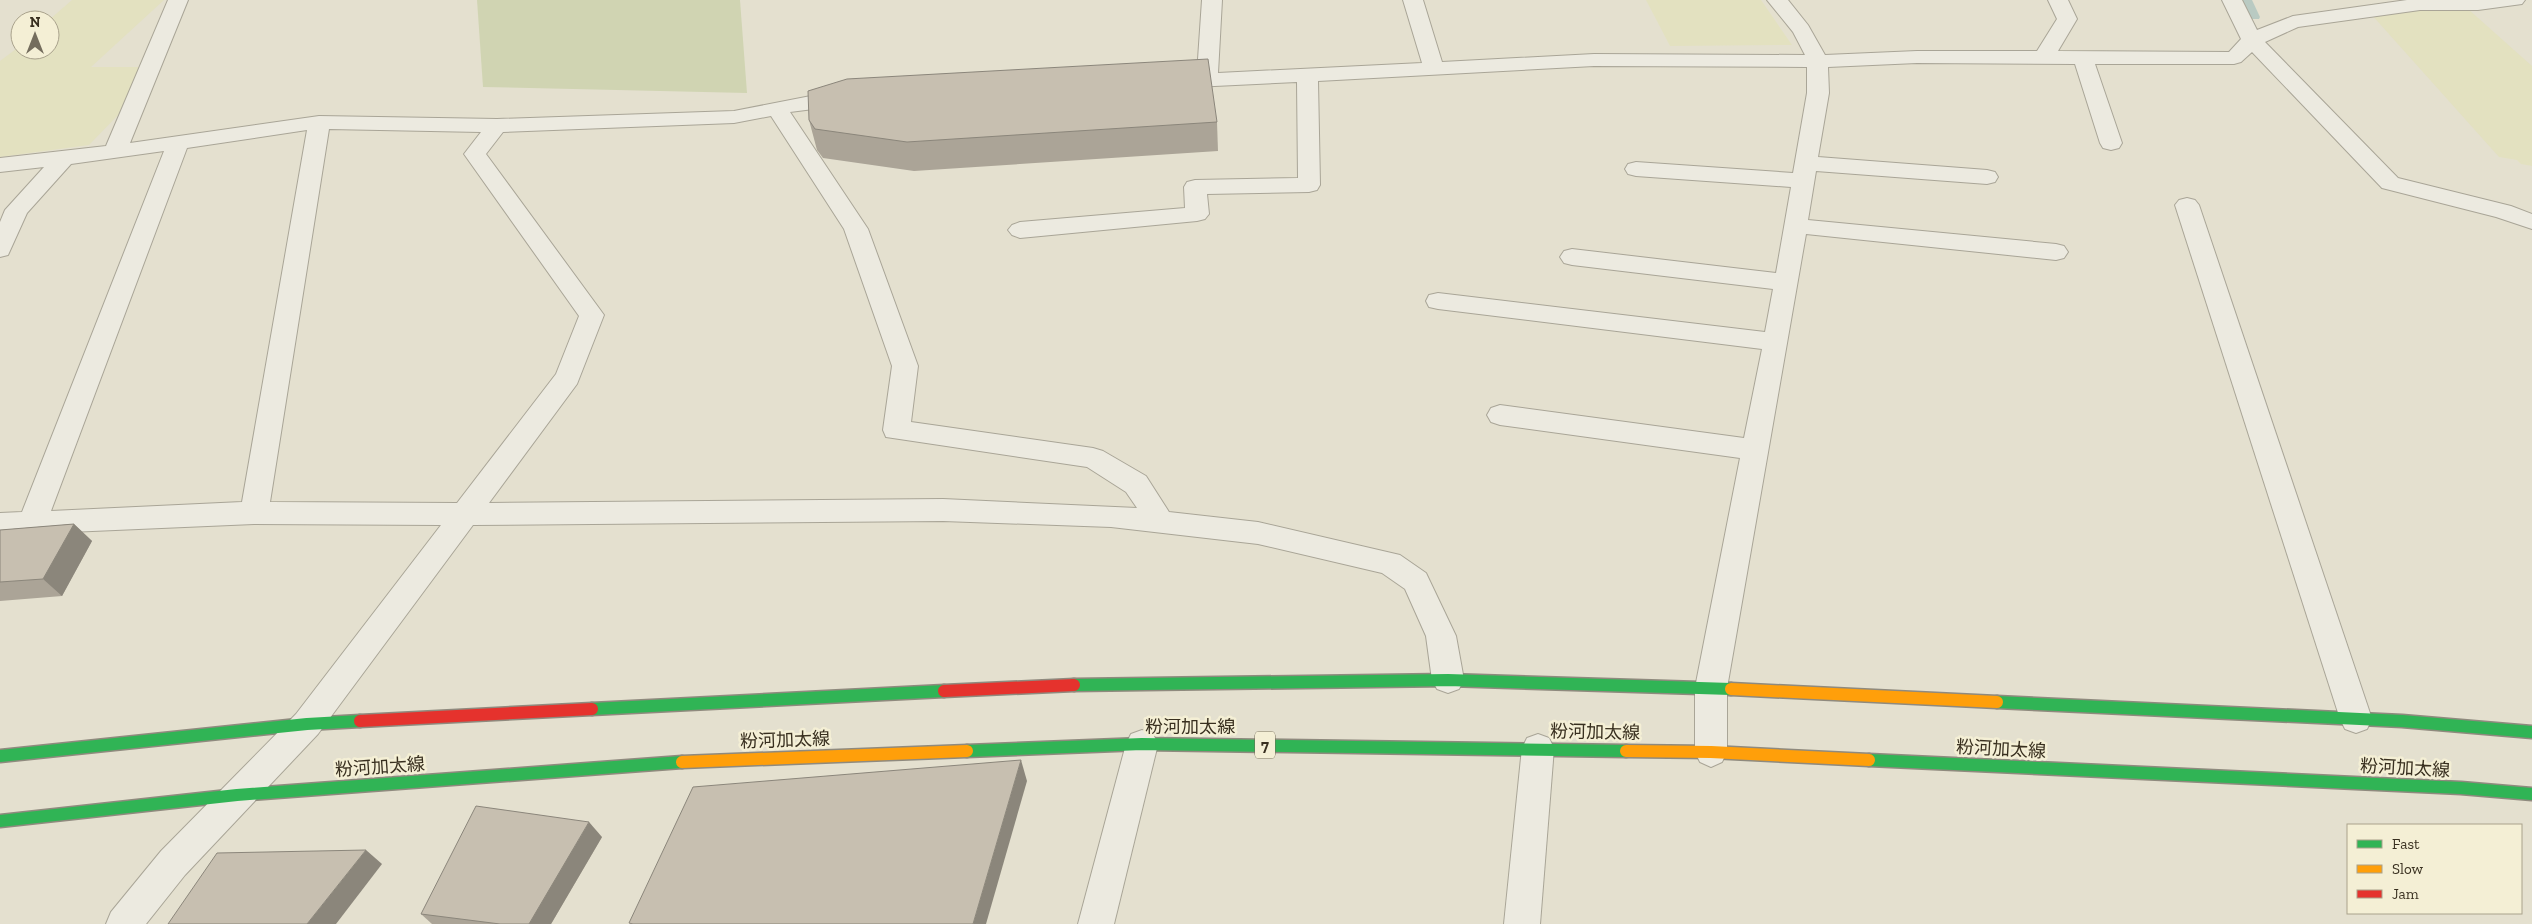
<svg xmlns="http://www.w3.org/2000/svg" width="2532" height="924" viewBox="0 0 2532 924" font-family="'Zilla Slab','Noto Sans JP',serif">
	<style>
		.farmland { fill: #e3e1c0 }
		.green { fill: #d0d4b2 }
		.lines { fill: none; stroke-linecap: round; stroke-linejoin: round }
		.stream { fill: #b9cac2; fill-rule: evenodd }
		.street-casing { stroke: #a9a597; stroke-width: 2 }
		.fast-casing { stroke: #8f8a7e; stroke-width: 15 }
		.slow-casing { stroke: #8f8a7e; stroke-width: 15 }
		.jam-casing { stroke: #8f8a7e; stroke-width: 15 }
		.street { fill: #eceae0; fill-rule: evenodd }
		.fast { stroke: #30b455; stroke-width: 12 }
		.slow { stroke: #ff9f0a; stroke-width: 12 }
		.jam { stroke: #e5322d; stroke-width: 12 }
		.wall { fill: #aba497 }
		.shaded-wall { fill: #8b867b }
		.building { fill: #c7bfb0; stroke: #8b867b }
		.labels { text-anchor: middle; dominant-baseline: central; stroke-width: 5; stroke-linejoin: round; paint-order: stroke }
		.shield { fill: #f4efd5; stroke: #706956; stroke-width: 1 }
		.shield-label { font-size: 16px; font-weight: bold; fill: #382f1f }
		.street-label { font-size: 18px; fill: #382f1f; stroke: #f4efd5 }
	</style>
	<rect width="100%" height="100%" fill="#e4e0cf"/>
	<g class="farmland">
		<path d="M72 0H164L91 67H140L121 112 89 145 0 157V61L20 46V50H50L49 20Z"/>
		<path d="M1646 0H1761L1792 45 1670 46Z"/>
		<path d="M2468 9 2532 66V166L2521 164 2517 160 2499 157 2371 14 2398 10Z"/>
	</g>
	<path class="green" d="M477 0H740L747 93 483 87Z"/>
	<g class="lines">
		<path class="stream" d="M2242 0H2252L2260 17 2259 19H2251Z"/>
		<g class="street-casing">
			<g id="street">
				<path d="M168 0H188L130 143 319 116 497 119 734 111 821 94H853L856 99 853 104 790 112 868 229 918 366 911 422 1093 448 1103 451 1146 476 1169 512 1258 522 1400 555 1426 573 1456 636 1464 680 1459 689 1448 693 1437 689 1432 680 1426 636 1405 589 1382 573 1258 544 1111 527 943 521 473 525 318 734 185 875 146 924H106L111 912 161 851 296 714 441 525 254 524 0 535V513L22 512 164 151 71 164 27 213 8 255 0 257V222L5 210 44 167 0 172V158L106 146ZM771 116 844 229 892 366 883 430 886 437 1087 467 1126 492 1137 508 943 499 489 503 577 384 604 315 486 154 503 132 734 123ZM329 129 481 132 464 154 579 316 556 374 457 503 270 502ZM307 130 242 502 51 511 187 148Z"/>
				<path d="M1202 0H1222L1218 73 1422 63 1403 0H1423L1442 62 1594 54 1805 55 1793 32 1767 0H1788L1808 25 1825 55 1917 51H2037L2057 19 2048 0H2068L2077 19 2058 51 2229 52 2241 39 2222 0H2242L2257 30 2293 16 2407 0H2525L2522 4 2478 10H2420L2298 27 2265 42 2398 178 2511 206 2532 214V229L2496 217 2382 188 2252 52 2241 62 2234 64H2095L2122 143 2119 148 2111 150 2103 148 2100 143 2075 64 1917 63 1828 67 1829 93 1818 157 1987 170 1995 172 1998 177 1995 182 1987 184 1816 171 1808 220 2056 244 2064 246 2068 252 2064 258 2056 260 1806 234 1727 688V752L1722 762 1711 767 1700 762 1695 752V688L1740 458 1500 425 1491 422 1487 415 1491 408 1500 405 1744 438 1762 349 1438 309 1429 307 1426 301 1429 295 1438 293 1765 332 1773 289 1572 265 1564 263 1560 257 1564 251 1572 249 1776 273 1791 187 1636 176 1628 174 1625 169 1628 164 1636 162 1793 173 1807 93V67L1594 66 1318 81 1320 185 1317 190 1309 192 1207 194 1209 214 1205 219 1197 221 1020 238 1012 235 1008 230 1012 225 1020 222 1185 208 1184 187 1187 182 1195 180 1298 178 1297 82 1173 88 1166 86 1163 82 1166 78 1197 74Z"/>
				<path d="M2187 198 2195 200 2199 205 2372 719 2367 729 2356 733 2345 729 2340 719 2175 205 2179 200Z"/>
				<path d="M1142 730 1153 734 1158 744 1114 924H1078L1126 744 1131 734Z"/>
				<path d="M1538 734 1549 738 1554 748 1540 924H1504L1522 748 1527 738Z"/>
			</g>
		</g>
		<g class="fast-casing">
			<g id="fast">
				<path d="M1074 685 1448 680 1731 689"/>
				<path d="M1997 702 2402 721 2532 732"/>
				<path d="M592 709 944 691"/>
				<path d="M967 751 1142 744 1626 751"/>
				<path d="M0 756 307 724 360 721"/>
				<path d="M1869 760 2461 788 2532 794"/>
				<path d="M0 821 237 795 682 762"/>
			</g>
		</g>
		<g class="slow-casing">
			<g id="slow">
				<path d="M1731 689 1997 702"/>
				<path d="M1626 751 1711 752 1869 760"/>
				<path d="M682 762 967 751"/>
			</g>
		</g>
		<g class="jam-casing">
			<g id="jam">
				<path d="M944 691 1074 685"/>
				<path d="M360 721 592 709"/>
			</g>
		</g>
		<use href="#street" class="street"/>
		<use href="#fast" class="fast"/>
		<use href="#slow" class="slow"/>
		<use href="#jam" class="jam"/>
	</g>
	<g class="wall">
		<path d="M809 120 1217 122 1218 151 914 171 823 158 817 150Z"/>
		<path d="M74 524 92 541 62 596 0 601V530Z"/>
		<path d="M602 837 551 924H432L421 914Z"/>
	</g>
	<g class="shaded-wall">
		<path d="M74 524 92 541 62 596 43 579Z"/>
		<path d="M1021 760 1027 781 986 924H973Z"/>
		<path d="M589 822 602 837 551 924H529Z"/>
		<path d="M366 850 382 864 336 924H307Z"/>
	</g>
	<g class="building">
		<path d="M1208 59 1217 122 907 142 815 129 809 120 808 91 847 79Z"/>
		<path d="M74 524 43 579 0 582V530Z"/>
		<path d="M1021 760 973 924H633L629 923 693 787Z"/>
		<path d="M476 806 589 822 529 924H500L421 914Z"/>
		<path d="M366 850 307 924H168L217 853Z"/>
	</g>
	<g class="labels">
		<rect class="shield" x="1255" y="731.5" width="20" height="27" rx="4"/>
		<g class="shield-label">
			<text x="1265" y="745">7</text>
		</g>
		<g class="street-label">
			<text x="1190" y="727">粉河加太線</text>
			<text transform="translate(1595 732) rotate(1)">粉河加太線</text>
			<text transform="translate(785 740) rotate(-2)">粉河加太線</text>
			<text transform="translate(2001 749) rotate(3)">粉河加太線</text>
			<text transform="translate(380 767) rotate(-4)">粉河加太線</text>
			<text transform="translate(2405 768) rotate(3)">粉河加太線</text>
		</g>
	</g>
	<rect x="2347" y="824" width="175" height="90" fill="#f4efd5" stroke="#a9a28c"/>
	<rect x="2357" y="840" width="25" height="8" fill="#30b455" stroke="#a9a28c"/>
	<text x="2392" y="849" font-size="15" fill="#382f1f">Fast</text>
	<rect x="2357" y="865" width="25" height="8" fill="#ff9f0a" stroke="#a9a28c"/>
	<text x="2392" y="874" font-size="15" fill="#382f1f">Slow</text>
	<rect x="2357" y="890" width="25" height="8" fill="#e5322d" stroke="#a9a28c"/>
	<text x="2392" y="899" font-size="15" fill="#382f1f">Jam</text>
	<g transform="translate(35 35)"><circle r="24" fill="#f4efd5" stroke="#a9a28c"/>
	<path d="M0-4L9 19L0 12L-9 19Z" fill="#746d5d"/>
	<text y="-8" font-size="14" font-weight="bold" text-anchor="middle" fill="#382f1f">N</text>
	</g>
</svg>
